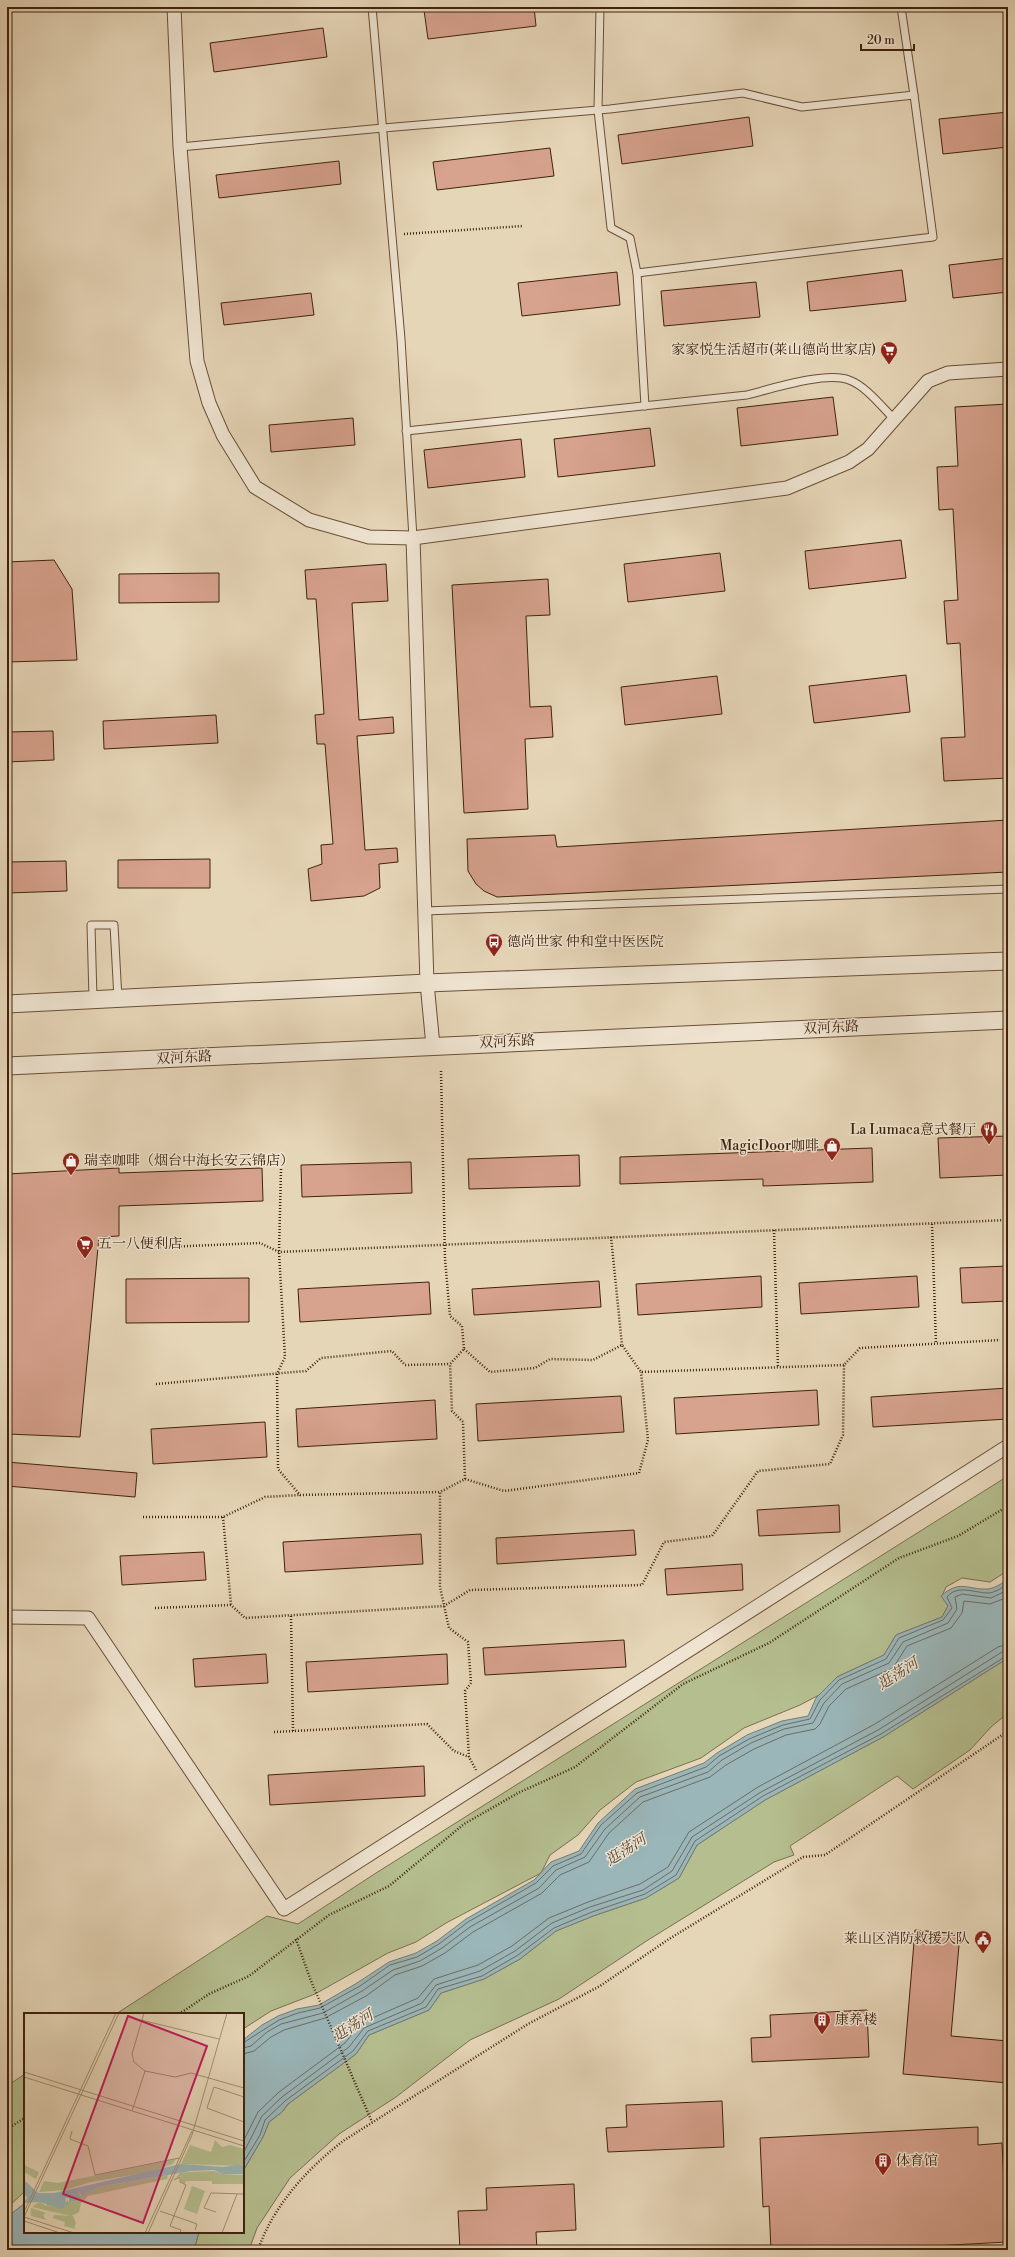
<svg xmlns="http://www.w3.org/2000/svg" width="1015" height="2257" viewBox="0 0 1015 2257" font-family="'Libre Bodoni','Noto Serif SC',serif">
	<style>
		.green { fill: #b5be8f; stroke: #7a704e }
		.water { fill: #9ab6b9; stroke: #767b74 }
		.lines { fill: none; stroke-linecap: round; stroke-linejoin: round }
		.shore { stroke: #6d6c62; stroke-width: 1 }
		.building { fill: #d7a28e; stroke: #40220c }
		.service-casing { stroke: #6a4f37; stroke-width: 9 }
		.minor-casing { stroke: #6a4f37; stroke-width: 15 }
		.tertiary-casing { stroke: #6a4f37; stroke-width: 19 }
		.path { stroke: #40220c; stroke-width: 2.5; stroke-dasharray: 1 2; stroke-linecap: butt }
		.service { stroke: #efe4d1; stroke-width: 7 }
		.minor { stroke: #efe4d1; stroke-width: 13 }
		.tertiary { stroke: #efe4d1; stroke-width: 17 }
		.labels { text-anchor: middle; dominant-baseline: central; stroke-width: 3; stroke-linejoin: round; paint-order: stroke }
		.poi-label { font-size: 14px; fill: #40220c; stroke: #efe4d1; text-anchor: start }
		.street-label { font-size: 14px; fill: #40220c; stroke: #efe4d1 }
		.water-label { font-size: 15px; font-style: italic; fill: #564737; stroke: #efe4d1 }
		.inset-road { fill: none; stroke: #a48e73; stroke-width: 1 }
		.view { fill: #c2185b; fill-opacity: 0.15; stroke: #c2185b; stroke-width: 2 }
		.inset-edge { fill: none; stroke: #40220c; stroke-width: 2 }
	</style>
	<rect width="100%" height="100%" fill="#e6d6b8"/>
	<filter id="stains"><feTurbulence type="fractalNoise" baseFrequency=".005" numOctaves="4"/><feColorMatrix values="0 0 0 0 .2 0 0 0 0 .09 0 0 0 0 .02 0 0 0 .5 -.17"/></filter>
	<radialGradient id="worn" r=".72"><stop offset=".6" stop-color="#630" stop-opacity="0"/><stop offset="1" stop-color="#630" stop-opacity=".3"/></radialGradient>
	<g class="green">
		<path d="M1008 1476V1551L1004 1573 990 1582 962 1578 946 1587 942 1596 948 1606 942 1617 896 1635 884 1655 837 1677 819 1695 800 1705 744 1728 701 1758 636 1782 600 1810 578 1835 550 1855 541 1873 446 1923 416 1942 388 1953 315 1994 271 2011 243 2029V2014H116L267 1916 298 1924 376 1873Z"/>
		<path d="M1008 1658V1713L991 1727 970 1750 913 1789 897 1776 790 1846 794 1855 774 1862 648 1940 559 1999 470 2040 396 2097 339 2134 290 2178 257 2228 249 2250H194L199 2232H243V2171L263 2137 269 2122 282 2112 288 2104 356 2054 369 2035 429 2010 441 1993 484 1979 520 1959 556 1931 593 1916 646 1898 679 1878 697 1845 765 1800 883 1737Z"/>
		<path d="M25 2074V2191L7 2208V2086Z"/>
	</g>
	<g class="water">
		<path d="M1008 1579V1658L883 1737 765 1800 697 1845 679 1878 646 1898 593 1916 556 1931 520 1959 484 1979 441 1993 429 2010 369 2035 356 2054 288 2104 282 2112 269 2122 263 2137 243 2171V2040L262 2025 278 2016 297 2009 319 2005 357 1983 389 1962 416 1953 437 1941 466 1919 534 1880 551 1862 579 1851 598 1823 635 1789 704 1763 717 1753 747 1735 782 1721 808 1716 816 1698 837 1677 884 1655 896 1635 942 1617 948 1606 941 1596C960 1579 967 1590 988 1589 995 1588 1003 1583 1008 1579Z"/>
		<path d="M25 2203V2232H199L194 2250H7V2217Z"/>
	</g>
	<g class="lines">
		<g class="shore">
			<path d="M243 2043 279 2020 298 2013 320 2008 360 1986 390 1965 417 1957 439 1944 468 1922 536 1883 553 1866 581 1854 601 1825 637 1793 706 1767 719 1756 749 1739 783 1725 810 1719 820 1700 839 1680 886 1659 899 1638 943 1620 952 1608 947 1597C957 1584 975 1593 988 1593 995 1593 1003 1587 1008 1584"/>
			<path d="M243 2048 251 2046 267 2032 281 2024 323 2013 362 1991 393 1970 420 1961 442 1948 470 1927 539 1888 556 1870 585 1857 605 1829 640 1797 708 1772 722 1760 751 1743 784 1729 813 1723 824 1703 842 1684 889 1663 903 1642 948 1623 957 1609 955 1597 962 1594 991 1598 1008 1590"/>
			<path d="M243 2054 254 2051 271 2037 284 2030 325 2018 366 1996 395 1975 422 1966 445 1953 473 1932 542 1893 560 1875 589 1862 609 1833 643 1802 710 1777 726 1765 754 1749 786 1735 815 1729 820 1724 829 1706 846 1689 893 1668 907 1646 951 1628 962 1613 964 1601 990 1604 1008 1597"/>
			<path d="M243 2142 258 2112 279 2092 345 2043 361 2023 418 1998 434 1979 478 1965 512 1946 549 1918 588 1902 640 1884 668 1867 689 1832 758 1787 875 1724 998 1647 1008 1644"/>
			<path d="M243 2154 262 2116 282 2097 349 2047 364 2028 422 2003 436 1985 480 1971 515 1951 552 1923 590 1907 643 1890 672 1871 692 1837 761 1792 878 1730 1002 1652 1008 1650"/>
			<path d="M243 2163 260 2135 265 2120 285 2101 353 2051 368 2031 426 2007 438 1989 482 1976 518 1955 554 1928 592 1912 645 1894 676 1875 695 1841 763 1796 881 1734 1008 1655"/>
		</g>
	</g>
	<g class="building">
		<path d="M451 7H534L536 26 428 39 424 10Z"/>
		<path d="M323 28 327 57 214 72 210 43Z"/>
		<path d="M1008 112V147L943 154 939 119Z"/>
		<path d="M749 117 753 146 622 164 618 135Z"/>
		<path d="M550 148 554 176 437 190 433 162Z"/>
		<path d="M339 161 341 184 219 198 216 175Z"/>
		<path d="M1008 258V292L953 298 949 265Z"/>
		<path d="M902 270 906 301 810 311 807 282Z"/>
		<path d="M617 272 620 305 522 316 518 283Z"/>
		<path d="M756 282 760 317 664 326 661 291Z"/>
		<path d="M311 293 314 315 224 325 221 303Z"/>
		<path d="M833 397 838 435 741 446 737 408Z"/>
		<path d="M1008 404V778L944 781 941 738 965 737 960 643 947 644 944 601 958 600 953 509 939 510 937 467 958 466 955 407Z"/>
		<path d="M353 418 355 445 271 452 269 425Z"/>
		<path d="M650 428 655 466 558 477 554 439Z"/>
		<path d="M521 439 525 477 428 488 424 450Z"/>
		<path d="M901 540 906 578 809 589 805 551Z"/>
		<path d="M720 553 725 591 628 602 624 564Z"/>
		<path d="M54 560 72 589 77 660 7 662V562Z"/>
		<path d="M386 564 388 601 352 603 359 720 393 717 394 733 357 736 365 850 397 848 398 862 379 864 380 888 364 896 311 901 308 869 322 864 321 845 333 844 325 744H317L315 715 324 714 316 599H307L305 570Z"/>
		<path d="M219 573V602L119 603V574Z"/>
		<path d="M548 579 550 615 526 616 530 707 551 706 553 737 525 739 528 809 464 813 452 585Z"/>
		<path d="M906 675 910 712 814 723 809 686Z"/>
		<path d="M717 676 722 714 625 725 621 687Z"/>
		<path d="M216 715 218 743 104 749 103 721Z"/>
		<path d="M53 731 54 760 7 762V732Z"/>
		<path d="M1008 820V872L497 897 484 891 476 884 468 871 467 839 555 835 557 847Z"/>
		<path d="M210 859V888H118V860Z"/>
		<path d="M66 861 67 891 7 893V862Z"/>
		<path d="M1008 1136V1175L940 1178 938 1138Z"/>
		<path d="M872 1148 873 1182 763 1186V1179L620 1184V1157Z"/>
		<path d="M579 1155 580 1186 469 1189 468 1159Z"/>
		<path d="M411 1162 412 1193 302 1197 301 1165Z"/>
		<path d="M119 1168V1173L262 1168 263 1201 119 1206V1236L99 1237 80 1437 7 1434V1270L11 1266 7 1235V1174Z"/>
		<path d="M1008 1266V1301L962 1303 960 1268Z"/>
		<path d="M761 1276 762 1307 638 1315 636 1284Z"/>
		<path d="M917 1276 919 1307 801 1314 799 1283Z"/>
		<path d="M249 1278V1322L126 1323V1279Z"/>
		<path d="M599 1281 601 1307 474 1315 472 1289Z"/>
		<path d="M429 1282 431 1314 300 1322 298 1289Z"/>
		<path d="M1008 1388V1419L873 1427 871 1397Z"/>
		<path d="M817 1390 819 1425 676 1434 674 1398Z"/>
		<path d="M621 1396 624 1432 478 1441 476 1404Z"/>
		<path d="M435 1400 437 1439 298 1447 296 1409Z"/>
		<path d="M265 1422 267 1457 153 1464 151 1429Z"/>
		<path d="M7 1462 137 1473 135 1497 7 1486Z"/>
		<path d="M839 1505 840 1532 759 1536 757 1510Z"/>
		<path d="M634 1530 636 1555 497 1564 496 1538Z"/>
		<path d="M421 1534 423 1564 285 1572 283 1542Z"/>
		<path d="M204 1552 206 1580 122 1585 120 1556Z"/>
		<path d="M742 1564 743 1590 667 1595 665 1569Z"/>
		<path d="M624 1640 626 1667 485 1675 483 1648Z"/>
		<path d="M266 1654 268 1683 195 1687 193 1659Z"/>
		<path d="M447 1654 448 1684 308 1692 306 1662Z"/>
		<path d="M424 1766 425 1796 270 1805 268 1775Z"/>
		<path d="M915 1930 960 1934 951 2036 1008 2041V2083L903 2074Z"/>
		<path d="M867 2010 869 2057 752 2062 751 2038 771 2037 770 2015Z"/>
		<path d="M722 2101 724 2147 608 2152 606 2128 627 2127 626 2105Z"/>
		<path d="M978 2127V2145L1002 2143 1007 2242 859 2250H771L769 2206 763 2207 760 2138Z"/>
		<path d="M574 2184 576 2230 536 2232 537 2250H460L458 2211 487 2210 486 2188Z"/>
	</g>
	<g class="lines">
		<g class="service-casing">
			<g id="service">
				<path d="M372 7 401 339 413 538"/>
				<path d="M600 7 598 110 611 228 630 238 637 273 645 406"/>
				<path d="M180 147 383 128 610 109 743 93 802 107 914 95 901 7"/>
				<path d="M637 273 933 237 914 95"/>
				<path d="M406 431 747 395C771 389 826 371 849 380 866 386 882 407 895 420"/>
				<path d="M425 911 1008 889"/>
				<path d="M93 999 91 925H114L118 999"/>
			</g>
		</g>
		<g class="minor-casing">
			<g id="minor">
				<path d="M174 7 180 147 197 361 209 403 223 435 255 487 309 520 369 537 413 538"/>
				<path d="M433 1046 427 983 413 538 787 488 849 462 868 449 928 381 948 373 1008 369"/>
				<path d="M7 1617 88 1618 284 1909 1008 1446"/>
			</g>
		</g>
		<g class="tertiary-casing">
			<g id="tertiary">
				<path d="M7 1004 427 983 1008 961"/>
				<path d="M7 1066 1008 1020"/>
			</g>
		</g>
		<g class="path">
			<path d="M404 234 523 226"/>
			<path d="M441 1071 445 1259 450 1316 462 1326 464 1349 450 1364 452 1411 463 1422 465 1479 440 1492V1587L449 1628 468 1642 471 1683 465 1691 469 1757 476 1770"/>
			<path d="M281 1169 279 1252 285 1357 277 1374 278 1469 300 1495 440 1492"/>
			<path d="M932 1224 936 1344"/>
			<path d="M774 1230 778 1367"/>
			<path d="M611 1237 622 1345"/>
			<path d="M142 1248 260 1243 279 1252 1008 1220"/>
			<path d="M464 1349 490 1372 535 1368 550 1359 593 1360 622 1345 641 1372 844 1365"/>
			<path d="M156 1384 306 1371 321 1358 392 1351 405 1365 450 1364"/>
			<path d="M465 1479 504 1491 639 1473 648 1440 641 1372"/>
			<path d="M143 1517H223L265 1497 299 1495"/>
			<path d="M223 1517 231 1605"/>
			<path d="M155 1608 231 1605 245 1618 444 1606 470 1590 642 1585 664 1542 712 1536 758 1471 830 1464 843 1435 844 1365 860 1348 1000 1340"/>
			<path d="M291 1616 293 1731"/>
			<path d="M274 1732 427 1724 454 1751 469 1757"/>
			<path d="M296 1939 311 1981 372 2122"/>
			<path d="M179 2014 209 1994 249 1976 329 1915 389 1886 464 1824 518 1793 575 1767 683 1684 769 1643 899 1558 958 1536 1008 1506"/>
			<path d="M7 2129 25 2118"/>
			<path d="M258 2250C273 2206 307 2169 343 2141L528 2024 600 1986 669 1939 803 1857 825 1855 1008 1731"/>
		</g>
		<use href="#service" class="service"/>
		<use href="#minor" class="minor"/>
		<use href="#tertiary" class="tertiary"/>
	</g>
	<defs>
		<g id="supermarket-pin" transform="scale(0.9)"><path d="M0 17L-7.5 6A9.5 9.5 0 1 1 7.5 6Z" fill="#8f2418" stroke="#efe4d1"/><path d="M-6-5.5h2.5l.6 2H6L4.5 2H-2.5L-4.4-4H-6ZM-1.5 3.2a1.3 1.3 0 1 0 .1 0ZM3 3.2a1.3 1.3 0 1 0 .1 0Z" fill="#fff"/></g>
		<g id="bus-pin" transform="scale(0.9)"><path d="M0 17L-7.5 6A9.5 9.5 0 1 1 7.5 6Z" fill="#8f2418" stroke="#efe4d1"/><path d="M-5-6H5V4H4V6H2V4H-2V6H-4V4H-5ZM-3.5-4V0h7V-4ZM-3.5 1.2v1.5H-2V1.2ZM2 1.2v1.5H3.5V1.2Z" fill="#fff"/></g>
		<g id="restaurant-pin" transform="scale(0.9)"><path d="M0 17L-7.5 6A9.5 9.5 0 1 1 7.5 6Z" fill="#8f2418" stroke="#efe4d1"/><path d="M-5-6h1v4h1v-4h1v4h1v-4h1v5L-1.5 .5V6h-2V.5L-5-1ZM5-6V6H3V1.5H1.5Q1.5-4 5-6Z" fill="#fff"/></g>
		<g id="shop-pin" transform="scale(0.9)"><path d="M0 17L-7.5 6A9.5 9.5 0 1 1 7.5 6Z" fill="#8f2418" stroke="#efe4d1"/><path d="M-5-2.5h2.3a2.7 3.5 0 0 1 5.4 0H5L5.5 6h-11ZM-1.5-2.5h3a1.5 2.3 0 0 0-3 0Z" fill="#fff"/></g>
		<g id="civic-pin" transform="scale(0.9)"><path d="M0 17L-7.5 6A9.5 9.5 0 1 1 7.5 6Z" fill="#8f2418" stroke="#efe4d1"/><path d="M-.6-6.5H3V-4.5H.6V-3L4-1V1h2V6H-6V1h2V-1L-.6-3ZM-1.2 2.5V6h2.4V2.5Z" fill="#fff"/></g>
		<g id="building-pin" transform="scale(0.9)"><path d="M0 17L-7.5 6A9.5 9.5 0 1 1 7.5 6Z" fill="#8f2418" stroke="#efe4d1"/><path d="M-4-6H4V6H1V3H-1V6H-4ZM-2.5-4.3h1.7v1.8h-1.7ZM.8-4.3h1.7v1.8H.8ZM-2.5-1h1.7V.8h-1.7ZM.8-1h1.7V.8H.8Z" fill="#fff"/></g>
	</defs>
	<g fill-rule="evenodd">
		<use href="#supermarket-pin" x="889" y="350"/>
		<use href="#bus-pin" x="494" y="942"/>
		<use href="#restaurant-pin" x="989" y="1130"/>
		<use href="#shop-pin" x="832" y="1146"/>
		<use href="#shop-pin" x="71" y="1161"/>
		<use href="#supermarket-pin" x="85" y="1244"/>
		<use href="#civic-pin" x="983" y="1939"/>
		<use href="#building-pin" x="822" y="2020"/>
		<use href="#building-pin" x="883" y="2161"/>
	</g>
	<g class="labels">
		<g class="poi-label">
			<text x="876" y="350" text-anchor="end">家家悦生活超市(莱山德尚世家店)</text>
			<text x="507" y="942">德尚世家 仲和堂中医医院</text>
			<text x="976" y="1130" text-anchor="end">La Lumaca意式餐厅</text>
			<text x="819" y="1146" text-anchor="end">MagicDoor咖啡</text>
			<text x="84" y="1161">瑞幸咖啡（烟台中海长安云锦店）</text>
			<text x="98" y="1244">五一八便利店</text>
			<text x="970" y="1939" text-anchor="end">莱山区消防救援大队</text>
			<text x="835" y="2020">康养楼</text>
			<text x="896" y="2161">体育馆</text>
		</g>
		<g class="street-label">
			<text transform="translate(831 1028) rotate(-3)">双河东路</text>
			<text transform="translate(507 1042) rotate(-3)">双河东路</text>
			<text transform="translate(184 1058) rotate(-3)">双河东路</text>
		</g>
		<g class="water-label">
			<text transform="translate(898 1674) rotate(-33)">逛荡河</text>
			<text transform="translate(626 1850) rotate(-33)">逛荡河</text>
			<text transform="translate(353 2026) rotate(-33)">逛荡河</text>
		</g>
	</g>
	<g transform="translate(24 2013)">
		<rect width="220" height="220" fill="#e6d6b8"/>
		<path d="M191 127 198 134 206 132 220 136V153L157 151 166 132 187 139ZM152 146 149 151 126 159 67 169 41 177 15 179 20 168 34 170ZM0 152 15 159 12 166 0 159ZM190 158 198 161 220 162V171H188V168H162L161 171 157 169V163L151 165 156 160 165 159ZM144 162 143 166 64 183 57 190 55 199 47 203 8 194 15 189 23 193V188L26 186 28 191 24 192 36 195 42 193 43 185 45 190 54 187 56 183 54 182 55 179 57 183 74 174ZM168 173 181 178 173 201 160 196ZM7 195 22 200 19 202 22 207 7 203ZM30 202 49 203 52 210 50 215 55 217 40 213 41 209 29 205Z" fill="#b5be8f"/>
		<path d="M157 151 199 154 213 152 220 153V161H198L190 157 167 158 74 174 58 183 55 179 54 182 57 183 54 187 45 190V185H42L41 188 45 190 38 196 15 189 0 190 3 184 0 182V167L14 180H30Z" fill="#9ab6b9"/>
		<path class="inset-road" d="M120 0 108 41 110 49 121 58M117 7 195 26M0 59 220 128M0 64 220 133M220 84 190 74 183 95 220 109M108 98 121 58 151 64 167 60 220 75M48 118 46 126 64 133 71 162 155 145M150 167 156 164V169L162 172 146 213 157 217 156 220M136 198 173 211 171 217M0 199 92 0 95 1M192 199 180 195 187 180 220 181M0 204 95 0M0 204 50 220M0 208 36 220M121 220 168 118M124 220 168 122 203 0M198 220 213 181"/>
		<path class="view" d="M104 3 183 33 119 210 39 181Z"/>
		<rect width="220" height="220" class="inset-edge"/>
	</g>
	<rect width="1015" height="2257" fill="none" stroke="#e6d6b8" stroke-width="24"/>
	<rect x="8" y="8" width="999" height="2241" fill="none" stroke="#40220c" stroke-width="2"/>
	<rect x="12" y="12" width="991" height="2233" fill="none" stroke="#40220c"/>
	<path d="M861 44v6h53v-6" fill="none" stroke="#40220c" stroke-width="2"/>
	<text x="867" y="44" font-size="12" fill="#40220c" stroke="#efe4d1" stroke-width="3" paint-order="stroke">20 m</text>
	<rect width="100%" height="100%" filter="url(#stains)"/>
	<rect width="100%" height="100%" fill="url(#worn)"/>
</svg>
